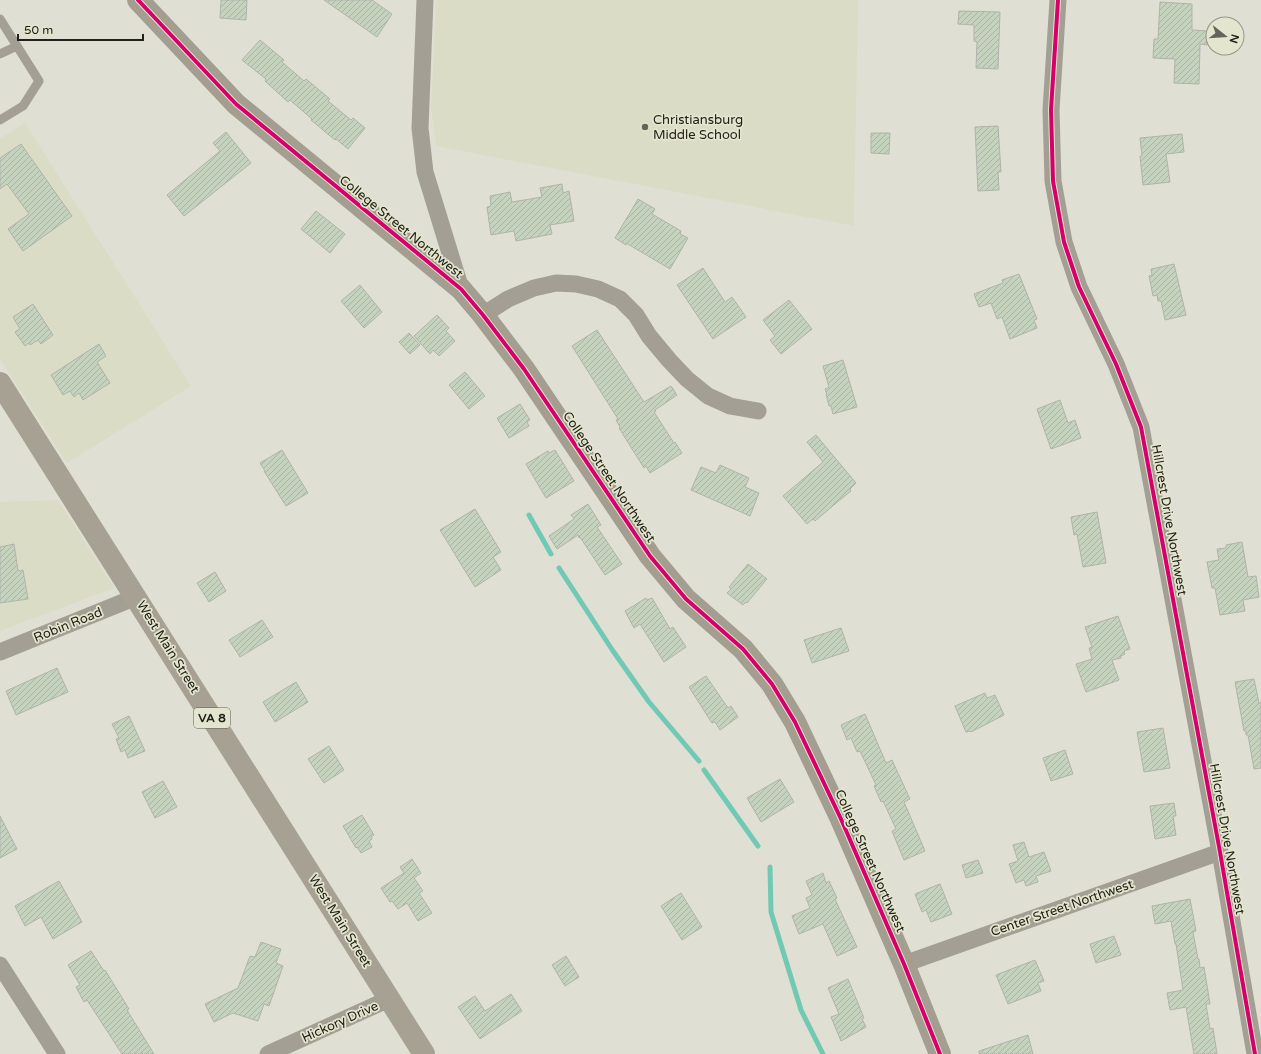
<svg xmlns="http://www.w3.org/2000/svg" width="1261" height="1054" viewBox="0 0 1261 1054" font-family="'Varela Round',sans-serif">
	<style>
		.built { fill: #dbdcc5 }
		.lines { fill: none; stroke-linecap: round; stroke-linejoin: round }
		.stream { stroke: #72c9b3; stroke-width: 5 }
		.building { fill: url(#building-hatch); stroke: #b0b3ab }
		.lane { stroke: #a49f94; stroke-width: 9 }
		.street { stroke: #a49f94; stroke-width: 17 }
		.secondary { stroke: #a49e91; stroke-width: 22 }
		.primary { stroke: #a6a193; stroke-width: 22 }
		.cycleway-casing { stroke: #e4e5ce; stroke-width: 6 }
		.cycleway { stroke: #d6006c; stroke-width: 4 }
		.poi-dot { fill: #64645a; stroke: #e4e5ce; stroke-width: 1.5 }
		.labels { text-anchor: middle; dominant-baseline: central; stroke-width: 3.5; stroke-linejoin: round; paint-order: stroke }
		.shield { fill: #e4e5ce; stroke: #5c5c4f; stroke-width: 1 }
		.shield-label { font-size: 12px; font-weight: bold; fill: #212119 }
		.poi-label { font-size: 13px; fill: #212119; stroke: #e4e5ce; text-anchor: start }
		.street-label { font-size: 13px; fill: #212119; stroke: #e4e5ce }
	</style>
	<defs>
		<pattern id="building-hatch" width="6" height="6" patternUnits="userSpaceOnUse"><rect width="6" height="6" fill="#c5d2be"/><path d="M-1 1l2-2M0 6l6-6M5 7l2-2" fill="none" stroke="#a9b4a3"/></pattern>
	</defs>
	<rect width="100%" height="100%" fill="#dfe0d3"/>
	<g class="built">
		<path d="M436 0H858L854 226 436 146 431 108Z"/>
		<path d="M25 123 191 386 67 463 0 359V139Z"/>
		<path d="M58 500 114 588 0 631V502Z"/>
	</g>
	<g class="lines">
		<g class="stream">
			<path d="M529 515 551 554"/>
			<path d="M559 568 613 651 649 702 699 761"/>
			<path d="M704 770 758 846"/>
			<path d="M770 867 771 912 801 1010 823 1054"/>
		</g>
	</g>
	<g class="building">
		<path d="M221 0H247L246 20 220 18Z"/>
		<path d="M324 0H372L392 14 377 37Z"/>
		<path d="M1160 2 1192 4V30L1208 31 1207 45 1200 44 1199 84 1174 83 1175 59 1153 58 1154 39H1158Z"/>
		<path d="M959 11 1000 12 998 69 976 68 977 42 974 41V25L958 24Z"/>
		<path d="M260 40 284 60 282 62 304 81 306 79 330 99 328 101 351 120 353 118 365 128 348 149 336 139 335 140 311 120 312 119 290 100 288 102 265 81 266 79 242 60Z"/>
		<path d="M998 126 1001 172H998L999 190 978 191 975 127Z"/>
		<path d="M226 132 251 163 184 216 167 195 220 151 213 143Z"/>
		<path d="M871 133H890L889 154 871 153Z"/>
		<path d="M1182 134 1184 152 1166 154 1170 182 1143 185 1140 156H1142L1140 138Z"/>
		<path d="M21 144 72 216 23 251 8 229 29 214 7 184 0 189V158Z"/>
		<path d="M562 184 563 193 569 191 574 221 550 225 552 234 516 241 514 231 491 235 487 207 491 206 490 196 510 192 512 202 542 197 540 188Z"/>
		<path d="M638 199 655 209 652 214 681 231 680 234 688 238 670 269 626 243V245L615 238Z"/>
		<path d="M316 211 345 234 330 253 301 229Z"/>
		<path d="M1174 264 1186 315 1165 320 1161 301H1158L1157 295 1153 296 1149 276 1152 275 1151 269Z"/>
		<path d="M703 268 725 302 732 297 746 317 713 339 677 285Z"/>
		<path d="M1019 274 1037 319 1034 320 1037 328 1010 339 1002 317 997 319 991 303 979 307 974 294 1003 283 1002 280Z"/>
		<path d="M360 285 382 312 364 328 341 301Z"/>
		<path d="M789 300 812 329 781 354 770 340 775 336 763 320Z"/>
		<path d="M33 304 53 335 41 344 38 340 30 345 29 343 25 346 15 332 20 329 13 317Z"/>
		<path d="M437 315 449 328 446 331 455 341 439 356 433 350 430 354 414 336Z"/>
		<path d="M597 330 644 402 671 386 677 395 655 410 656 411 654 412 674 443 675 442 682 453 650 473 646 466 644 468 619 428 620 427 616 420 618 419 572 346Z"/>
		<path d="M409 333 420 345 410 354 399 342Z"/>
		<path d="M99 344 106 356 97 362 110 383 83 400 79 393 74 397 70 391 63 395 51 375Z"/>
		<path d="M843 360 857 407 833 414 831 406H829L826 394H827L825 389 829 387 823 366Z"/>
		<path d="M465 372 485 396 469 409 449 385Z"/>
		<path d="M1060 400 1068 423 1075 420 1081 438 1051 449 1037 409Z"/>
		<path d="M520 404 530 420 527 422 529 426 509 438 497 418Z"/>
		<path d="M816 435 856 483 850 489 851 491 841 499 815 521 813 519 807 524 783 496 823 462 807 442Z"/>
		<path d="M282 450 308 493 286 506 264 471H265L260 463Z"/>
		<path d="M555 450 574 481 546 498 526 464 548 451 549 453Z"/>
		<path d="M720 465 749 478 745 487 759 493 750 516 691 490 701 467 716 473Z"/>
		<path d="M588 504 601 525 597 527 622 564 605 575 580 537 579 538 578 535 557 549 549 536 574 519 571 515Z"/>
		<path d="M475 509 501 552 493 557 501 570 475 587 440 530Z"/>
		<path d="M1097 512 1106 563 1083 567 1077 534 1074 535 1071 517Z"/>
		<path d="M1242 542 1248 577 1256 576 1259 597 1243 600 1245 611 1220 615 1215 588H1212L1207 562 1219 560 1217 549 1226 548V545Z"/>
		<path d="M14 544 18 571 23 570 28 599 0 603V547Z"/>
		<path d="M748 564 767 579 747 603 746 602 743 605 727 593 731 589 729 587Z"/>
		<path d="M215 572 226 591 209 602 197 583Z"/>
		<path d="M646 598 647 600 652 598 670 629 673 627 686 647 664 662 640 624 634 628 625 611Z"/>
		<path d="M1118 616 1130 649 1124 651 1125 654 1121 656V658L1112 660 1119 680 1086 692 1076 664 1092 659 1089 648 1092 647 1085 627Z"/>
		<path d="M262 620 273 637 240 657 229 640Z"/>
		<path d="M841 628 849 651 812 663 804 640Z"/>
		<path d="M57 668 68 692 16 715 6 691Z"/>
		<path d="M706 676 728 708 731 706 738 717 720 730 715 722 712 723 689 687Z"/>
		<path d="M1254 679 1259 703 1261 702V768L1254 769 1248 735H1246V731H1244L1235 682Z"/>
		<path d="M296 682 308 702 275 722 263 702Z"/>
		<path d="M985 693 987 698 995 695 1004 715 971 732 970 731 966 732 955 706Z"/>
		<path d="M865 714 886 763 892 760 910 799 904 802 925 851 904 860 892 831 896 829 883 801 881 802 874 786 876 785 860 751 857 752 851 738 847 740 841 725Z"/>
		<path d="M129 716 145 751 128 758 125 750 121 752 116 739 119 738 112 724Z"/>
		<path d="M1163 728 1170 768 1144 772 1137 732Z"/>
		<path d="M329 746 344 770 324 783 308 759Z"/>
		<path d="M1065 750 1073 774 1051 781 1043 758Z"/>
		<path d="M780 779 794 802 761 822 747 798Z"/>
		<path d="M163 781 177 807 155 818 142 792Z"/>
		<path d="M1174 803 1176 816H1173L1176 835 1155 839 1150 806Z"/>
		<path d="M362 815 374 835 371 837 372 839 369 841 372 847 361 853 357 847 356 848 343 826Z"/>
		<path d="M0 816 17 849 0 858Z"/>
		<path d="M1024 842 1029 857 1044 852 1051 871 1036 876 1038 882 1026 886 1024 880 1016 883 1009 864 1018 861 1013 845Z"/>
		<path d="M412 859 421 873 414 878 423 891 419 893 432 913 418 921 407 903 398 909 392 901 390 902 381 888 404 873 400 867Z"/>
		<path d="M978 860 983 873 966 878 962 865Z"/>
		<path d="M823 873 826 883 829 881 837 898 835 899 857 947 837 956 823 924 799 934 792 916 810 908 806 898 812 895 806 881Z"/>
		<path d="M59 881 82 922 53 939 41 917 25 926 15 906Z"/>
		<path d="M940 884 952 914 931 922 926 910 922 912 915 894Z"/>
		<path d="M681 893 702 927 682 940 661 906Z"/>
		<path d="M1190 899 1196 931 1193 932 1198 959H1199L1200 968 1204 967 1210 1004H1206L1210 1029 1213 1028 1217 1054H1194L1186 1007 1170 1010 1167 993 1183 990 1176 944H1175L1171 921 1155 924 1152 906Z"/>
		<path d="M1114 936 1121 955 1096 963 1090 944Z"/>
		<path d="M261 942 281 949 276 963 283 966 269 1006 264 1004 258 1021 233 1013 214 1022 205 1004 238 988 250 956 255 957Z"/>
		<path d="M91 951 104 971 105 970 118 991 129 1009 127 1010 154 1054H122L87 1000 84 1002 76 987 80 985 68 965Z"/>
		<path d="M566 956 579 977 565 986 552 965Z"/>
		<path d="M1035 960 1044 981 1038 983 1041 991 1008 1004 996 975Z"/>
		<path d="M848 979 864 1018 862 1019 866 1027 841 1041 831 1017 839 1014 828 988Z"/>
		<path d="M511 994 522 1011 480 1039 458 1007 475 996 485 1011Z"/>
		<path d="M1028 1035 1033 1054H979V1051Z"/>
	</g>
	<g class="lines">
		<g class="lane">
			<path d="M0 19 39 81 23 106 0 120"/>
			<path d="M0 54 17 46"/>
		</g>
		<g class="street">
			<path d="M425 0 420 128 425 172 461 289"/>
			<path d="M1058 0 1051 110 1053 181 1064 242 1079 287 1116 364 1141 427 1220 852 1255 1054"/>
			<path d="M483 315 508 299 534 288 556 283 576 284 598 289 620 299 636 315 649 336 669 360 687 379 708 396 730 406 758 411"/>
			<path d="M0 652 136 597"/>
			<path d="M904 964 1220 852"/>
			<path d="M0 965 57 1054"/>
			<path d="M268 1054 389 999"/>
		</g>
		<path class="secondary" d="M138 0 236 104 461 289 483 315 524 369 650 556 686 599 743 649 772 684 795 722 841 819 904 964 940 1054"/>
		<path class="primary" d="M0 383 424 1054"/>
		<g class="cycleway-casing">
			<g id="cycleway">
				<path d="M138 0 236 104 461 289 483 315 524 369 650 556 686 599 743 649 772 684 795 722 841 819 904 964 940 1054"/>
				<path d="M1058 0 1051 110 1053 181 1064 242 1079 287 1116 364 1141 427 1220 852 1255 1054"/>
			</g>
		</g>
		<use href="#cycleway" class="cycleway"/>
	</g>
	<circle class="poi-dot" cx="645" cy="127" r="4"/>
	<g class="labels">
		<rect class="shield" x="194" y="708" width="36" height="20" rx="3"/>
		<g class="shield-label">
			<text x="212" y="718">VA 8</text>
		</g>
		<g class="poi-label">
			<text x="653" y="120">Christiansburg<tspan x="653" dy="15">Middle School</tspan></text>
		</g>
		<g class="street-label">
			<text transform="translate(401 227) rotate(39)">College Street Northwest</text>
			<text transform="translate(609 477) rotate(56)">College Street Northwest</text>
			<text transform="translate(1169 520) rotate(80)">Hillcrest Drive Northwest</text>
			<text transform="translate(68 625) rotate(-22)">Robin Road</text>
			<text transform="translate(168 647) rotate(58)">West Main Street</text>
			<text transform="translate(1227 839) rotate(80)">Hillcrest Drive Northwest</text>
			<text transform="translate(870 861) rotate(66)">College Street Northwest</text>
			<text transform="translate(1062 908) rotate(-19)">Center Street Northwest</text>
			<text transform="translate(340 921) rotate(58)">West Main Street</text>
			<text transform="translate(340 1022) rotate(-24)">Hickory Drive</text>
		</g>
	</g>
	<g transform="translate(1225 36) rotate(107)"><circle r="19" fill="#e4e5ce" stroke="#969786"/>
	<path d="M0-3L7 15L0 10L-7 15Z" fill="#64645a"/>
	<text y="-6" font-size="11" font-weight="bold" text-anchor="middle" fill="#212119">N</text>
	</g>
	<path d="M18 34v6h125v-6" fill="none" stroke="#212119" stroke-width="2"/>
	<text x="24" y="34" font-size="12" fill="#212119" stroke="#e4e5ce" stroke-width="3" paint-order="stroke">50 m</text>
</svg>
